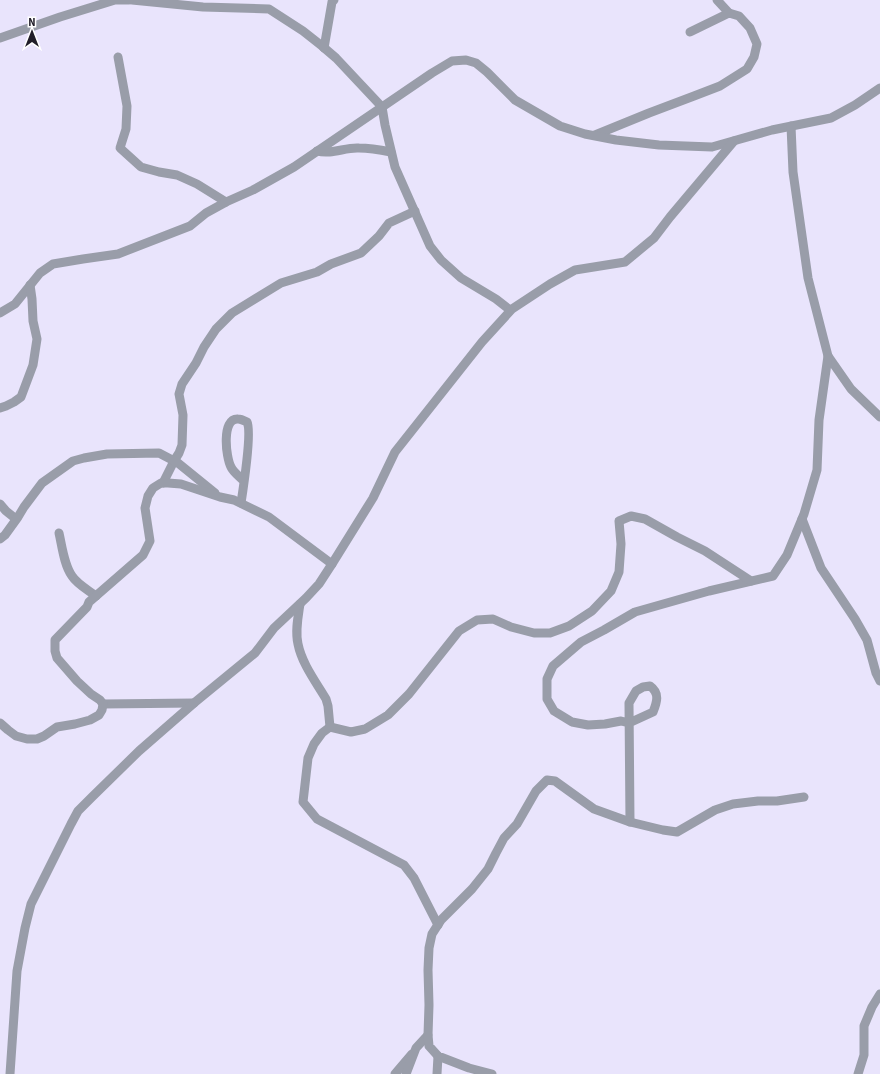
<svg xmlns="http://www.w3.org/2000/svg" width="880" height="1074" viewBox="0 0 880 1074" font-family="'Source Sans 3',sans-serif">
	<style>
		.lines { fill: none; stroke-linecap: round; stroke-linejoin: round }
		.street { stroke: #999da9; stroke-width: 9 }
	</style>
	<rect width="100%" height="100%" fill="#e9e4fc"/>
	<g class="lines">
		<g class="street">
			<path d="M132 0 203 7 269 9 303 31 322 46 336 58 382 107 385 125 395 167 430 246 441 260 461 278 496 299 510 310"/>
			<path d="M717 0 729 13"/>
			<path d="M0 38 60 17 115 0H129"/>
			<path d="M324 48 332 2 334 0"/>
			<path d="M118 57 127 106 126 129 120 148 141 167 159 172 177 175 197 184 226 202"/>
			<path d="M595 135 649 113 694 96 720 86 747 69 754 57 757 44 750 28 739 16 729 13 690 32"/>
			<path d="M317 151C332 155 345 147 359 148 370 148 381 150 391 152"/>
			<path d="M0 313 15 304 40 273 53 264 83 259 118 254 190 226 206 213 226 202 253 190 294 167 432 73 452 61 466 60 476 63 487 72 515 100 560 126 585 134 616 140 659 145 712 147 772 130 831 118 855 105 880 88"/>
			<path d="M828 356 851 389 880 417"/>
			<path d="M0 408 6 406 14 402 21 397 33 365 37 339 33 321 32 299 30 285"/>
			<path d="M163 483 174 461 179 453 182 445 183 415 179 394 182 384 196 363 204 347 216 329 232 313 281 283 317 272 331 264 361 253 379 236 389 223 415 211"/>
			<path d="M241 503C243 490 252 431 247 422 245 421 241 419 238 419 221 418 226 458 231 467 233 472 240 477 244 481"/>
			<path d="M0 504 6 511 16 519"/>
			<path d="M802 519 821 568 855 619 867 640 876 673 880 681"/>
			<path d="M59 533C62 546 64 565 72 576 77 584 88 590 96 596"/>
			<path d="M0 539 5 535 18 517 24 507 42 483 73 461 84 458 107 454 159 453 178 463 215 493"/>
			<path d="M300 604C298 617 295 631 298 644 302 664 316 682 326 699L328 706 330 727"/>
			<path d="M103 704 194 703"/>
			<path d="M0 723 8 730 16 736 27 739H37L44 736 57 727 75 724 90 720 99 715 102 710 103 704 100 700 91 694 77 681 57 658 55 651V640L87 607 89 602 143 555 150 541 145 508 148 496 153 488 161 483H168L181 484 220 497 234 500 269 517 332 564"/>
			<path d="M630 822 629 703 636 691 643 687 650 686C660 693 657 702 653 712L629 723 621 721 605 724 588 725 572 722 554 711 547 699V679L553 666 581 642 604 630 635 612 709 591 773 576 787 555 804 514 817 470 819 420 828 356 808 278 793 172 791 126"/>
			<path d="M438 925 414 878 404 865 317 819 303 802 308 758 314 744 322 733 330 727 351 732 365 729 388 715 409 694 459 631 477 620 493 619 511 627 534 633H550L569 626 592 611 611 591 619 572 621 544 619 521 631 516 645 519 677 537 705 551 751 581"/>
			<path d="M10 1074 17 971 25 928 31 904 71 824 78 811 92 797 139 751 194 703 255 653 274 628 306 598 319 584 332 564 373 498 395 452 482 342 512 309 550 284 575 270 625 262 654 238 670 217 734 141"/>
			<path d="M395 1074 412 1054"/>
			<path d="M406 1074 416 1048 428 1035"/>
			<path d="M437 1074 438 1056"/>
			<path d="M492 1074 469 1068 438 1056 429 1046 428 1035 429 1005 428 970 429 948 432 934 441 920 472 889 488 869 496 853 504 838 517 824 536 791 547 780 555 781 594 809 630 822 663 830 677 832 715 810 733 804 758 801H777L804 797"/>
			<path d="M858 1074 864 1055V1026L872 1007 880 994"/>
		</g>
	</g>
	<g transform="translate(32 32)" stroke="#ffffff" stroke-width="3" paint-order="stroke">
	<path d="M0-3L7 15L0 10L-7 15Z" fill="#211e29"/>
	<text y="-6" font-size="11" font-weight="bold" text-anchor="middle" fill="#211e29">N</text>
	</g>
</svg>
